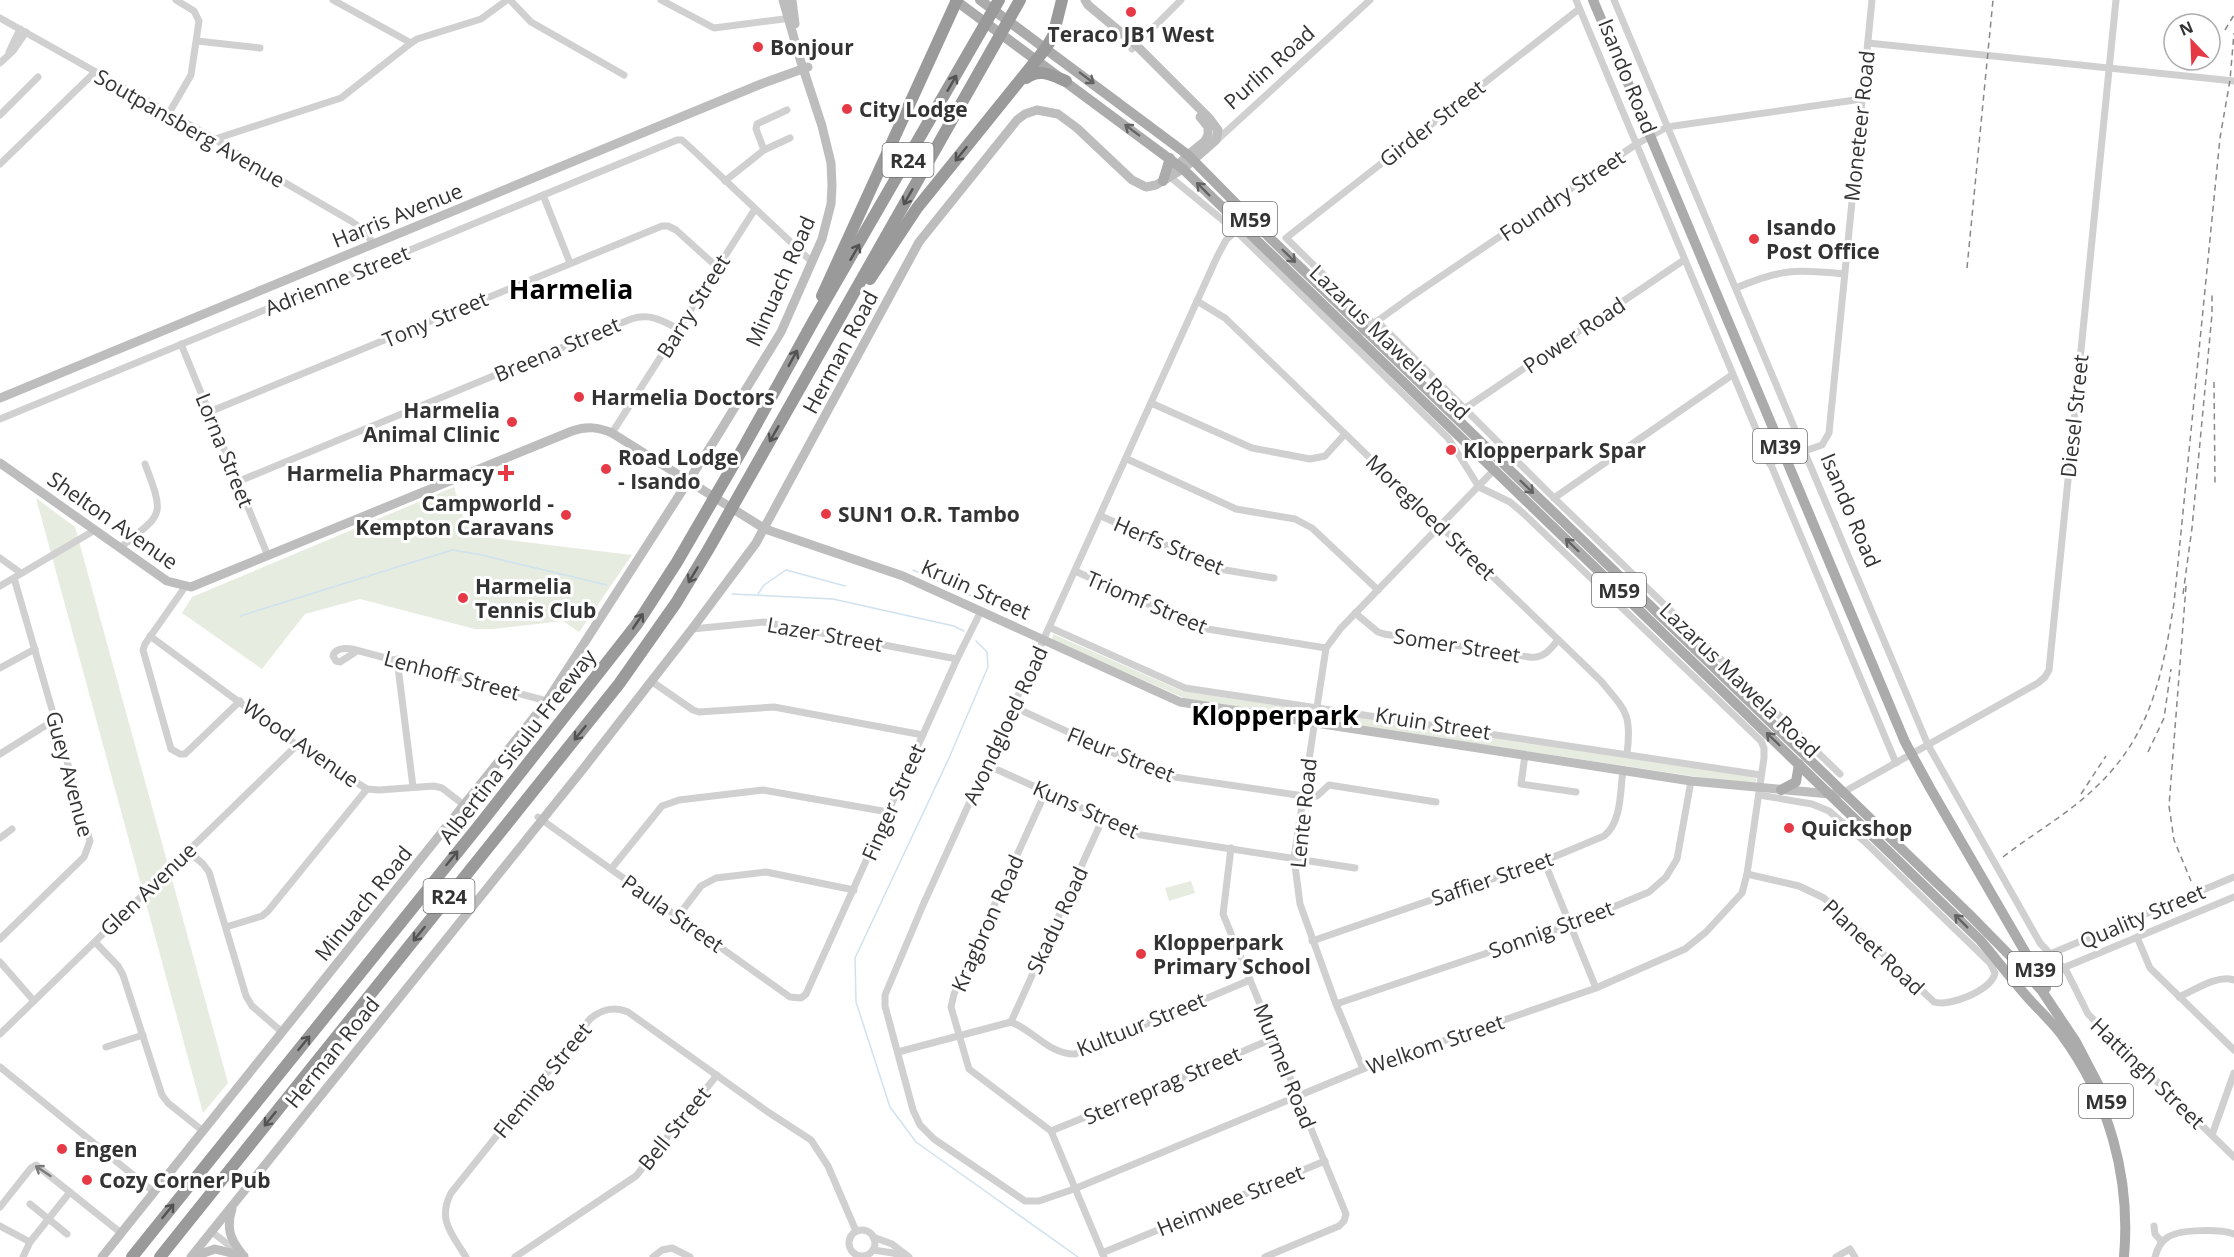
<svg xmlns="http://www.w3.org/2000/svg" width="2234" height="1257" viewBox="0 0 2234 1257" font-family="'Open Sans',sans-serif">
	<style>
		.green { fill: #e6ecdf }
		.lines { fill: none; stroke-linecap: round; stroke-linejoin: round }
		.stream { stroke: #cfe2ee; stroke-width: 1.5 }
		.street { stroke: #d0d0d0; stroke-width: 7 }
		.secondary { stroke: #bdbdbd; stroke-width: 9 }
		.primary { stroke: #ababab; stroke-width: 10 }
		.highway { stroke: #9a9a9a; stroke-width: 12 }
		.rail { stroke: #888; stroke-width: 1.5; stroke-dasharray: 6 4.5; stroke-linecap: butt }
		.oneway { stroke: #636363 }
		.oneway2 { stroke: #525252 }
		.oneway3 { stroke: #7a7a7a }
		.poi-dot { fill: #e63946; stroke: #fff; stroke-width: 2 }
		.labels { text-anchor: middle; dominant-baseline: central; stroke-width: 6; stroke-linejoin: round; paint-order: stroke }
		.shield { fill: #fff; stroke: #707070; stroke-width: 1.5 }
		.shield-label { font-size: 20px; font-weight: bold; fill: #333 }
		.poi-label { font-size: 21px; font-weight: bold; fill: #333; stroke: #fff; text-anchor: start }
		.street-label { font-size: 21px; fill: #333; stroke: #fff }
		.district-label { font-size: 27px; font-weight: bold; fill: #000; stroke: #fff }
	</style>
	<rect width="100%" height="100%" fill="#fff"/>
	<g class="green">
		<path d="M454 487 464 519 476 536 632 555 579 632 563 621 493 629H475L360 599 305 614 262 669 182 613 192 597Z"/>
		<path d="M36 498 75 527 228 1083 203 1113Z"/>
		<path d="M1053 634 1182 691 1309 710 1312 714 1308 718 1191 701 1052 640Z"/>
		<path d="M1325 712 1748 776 1757 779 1755 783 1732 782 1325 721 1320 715Z"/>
		<path d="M1191 881 1195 893 1169 901 1165 888Z"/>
	</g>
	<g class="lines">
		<g class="stream">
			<path d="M913 570 983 601"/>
			<path d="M732 594 833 599 954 626 964 631"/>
			<path d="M758 594 764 585 786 570 845 586"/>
			<path d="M240 616 452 550 477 554 607 585"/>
			<path d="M976 641 987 652 988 667 949 758 855 958 856 1002 890 1107 916 1142 1078 1257"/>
		</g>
		<g class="street">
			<path d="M333 0 411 43 417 39 481 19 507 0"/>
			<path d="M510 0 531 22 624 75"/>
			<path d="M661 0 714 28 792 18"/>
			<path d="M1576 0 1896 763"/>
			<path d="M1614 0 1928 745 2040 943 2067 972 2088 1014 2234 1157"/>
			<path d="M0 18 215 139 251 163 351 221 363 230 374 244"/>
			<path d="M197 41 260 48"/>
			<path d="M1868 43 2234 81"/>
			<path d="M1132 49 1181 0"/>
			<path d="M9 52 20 29"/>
			<path d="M0 63 13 51 26 32"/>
			<path d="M169 113 191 75 199 21 194 11 176 0"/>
			<path d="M0 115 38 77"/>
			<path d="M215 139 341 98 411 43"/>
			<path d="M1217 140 1370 0"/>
			<path d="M764 150 756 129 757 124 787 110"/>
			<path d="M0 164 95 72"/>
			<path d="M1169 176 1236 231 1448 438 1479 487 1510 502 1523 513 1761 741 1764 748V758L1747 874 1742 893 1706 932 1685 949 1596 988 1363 1069 1074 1189 1039 1201H1025L934 1139 920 1125 913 1110 885 1006V995L923 905 1217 257 1226 240 1236 231"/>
			<path d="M725 181 764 150 790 138"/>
			<path d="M543 195 570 263"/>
			<path d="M1736 288C1780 269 1796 269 1844 274"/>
			<path d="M1197 301 1225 318 1601 681C1626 711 1632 714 1627 754"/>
			<path d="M1377 321 1554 498 1840 774"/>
			<path d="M1374 324 1286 238 1579 9"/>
			<path d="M1362 332 1412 296 1635 145 1667 127 1862 99"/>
			<path d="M181 344 268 556"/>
			<path d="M1151 403 1252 448 1310 459 1325 456 1345 434"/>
			<path d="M1464 409 1684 260"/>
			<path d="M209 412 662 226H668L676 230 717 267"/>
			<path d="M0 419 677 140H682L693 150 812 262"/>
			<path d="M612 433 755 209"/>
			<path d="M1127 459 1236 509 1295 519 1312 528 1378 590"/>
			<path d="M1769 463 1822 445 1829 433 1872 0"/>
			<path d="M237 482 631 319C649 313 662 320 678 329"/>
			<path d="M1554 498 1732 375"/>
			<path d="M1101 516 1219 569 1274 578"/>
			<path d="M120 548C162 513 166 519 145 464"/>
			<path d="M0 558 21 573"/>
			<path d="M1075 571 1201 628 1326 648"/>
			<path d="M0 586 95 530"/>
			<path d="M185 587 145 644 143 650 171 749 180 754H185L240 701"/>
			<path d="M1355 613 1378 632 1384 634 1529 657C1543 659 1550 650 1558 640"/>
			<path d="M1051 628 1185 688 1761 775"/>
			<path d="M692 629 764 622 957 659"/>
			<path d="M150 636 297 745 367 789 379 790 434 786 442 788 464 805"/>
			<path d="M357 651 340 662 336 661 333 656C335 648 344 648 352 649L547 701"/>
			<path d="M397 659 413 787"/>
			<path d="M0 668 35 649"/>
			<path d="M651 681 693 710 699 712 774 707 923 735"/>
			<path d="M1014 707 1161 775 1304 796H1317L1329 785 1436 802"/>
			<path d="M0 754 56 719"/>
			<path d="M1525 755 1521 784 1576 792"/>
			<path d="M987 765 1141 835 1355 868"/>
			<path d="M1046 791 954 994 951 1007 969 1069 1051 1131 1104 1257"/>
			<path d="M1842 793 2038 683 2045 677 2049 670 2116 0"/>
			<path d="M538 817 790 997 801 998 806 994 957 659 981 611"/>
			<path d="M0 838 12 829"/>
			<path d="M1231 848 1223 914 1346 1214 1344 1221 1339 1226 1265 1257"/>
			<path d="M188 851 203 864 209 872 246 996 252 1006 282 1032"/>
			<path d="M1544 861 1596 988"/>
			<path d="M611 869 662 806 679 800 763 790 888 812"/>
			<path d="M1747 874 1799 886 1824 898 1934 1002C1950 1007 1992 990 1995 973L1990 963 1864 841 1829 811 1812 804 1759 795"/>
			<path d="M678 916 701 886 716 878 766 872 854 890"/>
			<path d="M226 927 262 916 268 911 367 789"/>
			<path d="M2137 937 2150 968 2234 1050"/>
			<path d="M0 939 84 857 90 841 14 578"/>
			<path d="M1312 941 1544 861 1604 836C1622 822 1620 791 1623 770"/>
			<path d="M95 942 118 966 123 975 162 1095 168 1103 203 1131"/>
			<path d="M2050 954 2234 877"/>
			<path d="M0 962 34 1001"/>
			<path d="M2063 968 2234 897"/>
			<path d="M2179 997C2195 990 2218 974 2234 980"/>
			<path d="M1336 1004 1570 925 1649 892 1666 877 1677 859 1691 781"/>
			<path d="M1011 1022 1103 818"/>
			<path d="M0 1034 297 745"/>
			<path d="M106 1047 143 1035"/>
			<path d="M898 1052 1011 1022C1033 1030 1050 1055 1075 1054L1250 980"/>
			<path d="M0 1067 154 1192"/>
			<path d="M1363 1069 1336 1004 1300 904 1294 858 1326 648 1341 628 1494 470"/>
			<path d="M1051 1131 1174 1081 1274 1038"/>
			<path d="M2212 1135 2234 1073"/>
			<path d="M30 1204 67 1234"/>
			<path d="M0 1207 31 1168 36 1165 121 1233"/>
			<path d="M0 1226 30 1242"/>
			<path d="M2154 1226 2155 1234 2162 1242"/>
			<circle cx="862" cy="1243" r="13"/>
			<path d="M212 1232 238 1252"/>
			<path d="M873 1237 892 1244 909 1257"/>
			<path d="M873 1250 893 1253 905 1257"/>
			<path d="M1102 1253 1325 1161"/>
			<path d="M23 1257 30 1242 70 1192"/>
			<path d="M466 1257C452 1234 437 1220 451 1193L590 1019C602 1009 614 1006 628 1012L768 1112 811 1140 828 1166 856 1231"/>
			<path d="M515 1257 636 1176 717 1075"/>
			<path d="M653 1257 662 1250 672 1248 690 1257"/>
			<path d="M1836 1257 1850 1249 1855 1257"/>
			<path d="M2155 1257C2157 1249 2160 1242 2168 1237 2181 1229 2220 1229 2234 1234"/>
		</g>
		<g class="secondary">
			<path d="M792 0 795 24"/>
			<path d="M1174 169 1188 155 1205 141 1208 135V127L1200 117"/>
			<path d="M0 398 761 84 808 67"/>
			<path d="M0 463 167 581 191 587 572 431C587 426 598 427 612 433L765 529 903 576 1180 702 1691 781 1830 794 1842 793"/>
			<path d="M232 1209C226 1228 230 1239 242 1254"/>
			<path d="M195 1256 215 1249 244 1256"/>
			<path d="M102 1257 547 701 716 438 781 332 822 239 831 204 832 186 831 163 822 126 800 59 783 0"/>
			<path d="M191 1257 583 769 692 629 756 543 919 242 1017 120 1025 114 1037 110 1058 114 1077 128 1132 180 1146 187 1156 185 1183 169 1216 140 1218 130 1209 118 1136 45 1088 5 1085 0"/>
		</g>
		<g class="primary">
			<path d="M955 0 1183 169 1980 940C1997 960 2013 981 2030 1000 2040 1011 2051 1021 2061 1034 2109 1099 2131 1177 2124 1257"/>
			<path d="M980 0 1188 155 1272 240 1968 913 2021 967 2042 991 2076 1042 2099 1086"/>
			<path d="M1593 0 1905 742 1930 788 2046 988"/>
			<path d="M1163 181 1170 158"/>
			<path d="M1781 790 1796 782 1799 764"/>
		</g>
		<g class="highway">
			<path d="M1026 78C1040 68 1051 75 1066 81"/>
			<path d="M870 279 917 208 1046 48 1053 36 1062 0"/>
			<path d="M822 296 957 0"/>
			<path d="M132 1257 481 823 637 624 677 562 742 450 814 320 999 0"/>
			<path d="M160 1257 619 684 676 603 708 550 1020 0"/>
		</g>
		<g class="rail">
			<path d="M2225 30 2234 15"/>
			<path d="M1967 268 1993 0"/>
			<path d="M2214 382 2215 484"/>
			<path d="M2186 586 2169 806 2174 840 2191 881"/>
			<path d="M2183 594 2192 528 2212 314V293"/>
			<path d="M2148 752 2164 718 2171 669"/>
			<path d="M2081 794 2106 756"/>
			<path d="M2003 857C2026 839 2051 824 2074 806 2147 749 2160 690 2174 603L2220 138 2230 80 2234 33"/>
		</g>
	</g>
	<defs><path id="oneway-shaft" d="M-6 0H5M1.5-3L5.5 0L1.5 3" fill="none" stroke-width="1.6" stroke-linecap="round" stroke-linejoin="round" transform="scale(1.5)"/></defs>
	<g class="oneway">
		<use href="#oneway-shaft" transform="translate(1087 78) rotate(37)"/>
		<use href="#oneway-shaft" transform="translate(1132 130) rotate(-143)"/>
		<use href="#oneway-shaft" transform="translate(1203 189) rotate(-135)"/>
		<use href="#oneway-shaft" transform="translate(1289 256) rotate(44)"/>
		<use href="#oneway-shaft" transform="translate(1527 487) rotate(44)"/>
		<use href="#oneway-shaft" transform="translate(1572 545) rotate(-136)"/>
		<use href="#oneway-shaft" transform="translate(1773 739) rotate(-136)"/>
		<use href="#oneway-shaft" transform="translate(1961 921) rotate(-135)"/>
	</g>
	<g class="oneway2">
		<use href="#oneway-shaft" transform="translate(952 83) rotate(-60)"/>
		<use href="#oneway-shaft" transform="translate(961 154) rotate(129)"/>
		<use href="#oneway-shaft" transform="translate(908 197) rotate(120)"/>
		<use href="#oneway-shaft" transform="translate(855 252) rotate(-60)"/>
		<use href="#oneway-shaft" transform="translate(793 358) rotate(-61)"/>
		<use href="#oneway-shaft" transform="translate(774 434) rotate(120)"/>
		<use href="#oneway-shaft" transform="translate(693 575) rotate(121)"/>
		<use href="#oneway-shaft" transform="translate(638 621) rotate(-56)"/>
		<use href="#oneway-shaft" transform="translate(580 733) rotate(129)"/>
		<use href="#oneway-shaft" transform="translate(452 858) rotate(-51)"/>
		<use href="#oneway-shaft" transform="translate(419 934) rotate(129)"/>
		<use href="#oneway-shaft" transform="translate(304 1043) rotate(-51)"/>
		<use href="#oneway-shaft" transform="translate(270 1119) rotate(129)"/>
		<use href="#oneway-shaft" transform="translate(168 1211) rotate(-51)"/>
	</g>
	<use class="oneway3" href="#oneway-shaft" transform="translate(43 1171) rotate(-146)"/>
	<g class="poi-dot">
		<circle cx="1131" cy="12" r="6"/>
		<circle cx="758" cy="47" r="6"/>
		<circle cx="847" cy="109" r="6"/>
		<circle cx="1754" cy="239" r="6"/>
		<circle cx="579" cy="397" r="6"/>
		<circle cx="512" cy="422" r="6"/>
		<circle cx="1451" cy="450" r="6"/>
		<circle cx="606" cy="469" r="6"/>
		<path d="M503 464h6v6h6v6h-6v6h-6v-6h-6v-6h6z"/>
		<circle cx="826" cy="514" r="6"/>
		<circle cx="566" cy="515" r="6"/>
		<circle cx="463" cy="598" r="6"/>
		<circle cx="1789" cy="828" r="6"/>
		<circle cx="1141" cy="954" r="6"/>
		<circle cx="62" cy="1149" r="6"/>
		<circle cx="87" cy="1180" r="6"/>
	</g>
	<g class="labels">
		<g class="shield">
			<rect x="882.5" y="143" width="51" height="34" rx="4.5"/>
			<rect x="1223" y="202" width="54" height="34" rx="4.5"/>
			<rect x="1753" y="429" width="54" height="34" rx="4.5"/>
			<rect x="1592" y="573" width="54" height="34" rx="4.5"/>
			<rect x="423.5" y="879" width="51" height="34" rx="4.5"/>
			<rect x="2008" y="952" width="54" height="34" rx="4.5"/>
			<rect x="2079" y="1084" width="54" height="34" rx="4.5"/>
		</g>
		<g class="shield-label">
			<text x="908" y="160">R24</text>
			<text x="1250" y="219">M59</text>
			<text x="1780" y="446">M39</text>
			<text x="1619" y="590">M59</text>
			<text x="449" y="896">R24</text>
			<text x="2035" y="969">M39</text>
			<text x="2106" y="1101">M59</text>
		</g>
		<g class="poi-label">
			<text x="1131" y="34" text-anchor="middle">Teraco JB1 West</text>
			<text x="770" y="47">Bonjour</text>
			<text x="859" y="109">City Lodge</text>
			<text x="1766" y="227">Isando<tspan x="1766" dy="24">Post Office</tspan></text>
			<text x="591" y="397">Harmelia Doctors</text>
			<text x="500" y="410" text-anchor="end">Harmelia<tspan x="500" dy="24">Animal Clinic</tspan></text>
			<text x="1463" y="450">Klopperpark Spar</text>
			<text x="618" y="457">Road Lodge<tspan x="618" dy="24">- Isando</tspan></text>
			<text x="494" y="473" text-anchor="end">Harmelia Pharmacy</text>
			<text x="554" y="503" text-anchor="end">Campworld -<tspan x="554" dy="24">Kempton Caravans</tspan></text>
			<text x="838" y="514">SUN1 O.R. Tambo</text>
			<text x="475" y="586">Harmelia<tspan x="475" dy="24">Tennis Club</tspan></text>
			<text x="1801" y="828">Quickshop</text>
			<text x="1153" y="942">Klopperpark<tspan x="1153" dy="24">Primary School</tspan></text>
			<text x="74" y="1149">Engen</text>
			<text x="99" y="1180">Cozy Corner Pub</text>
		</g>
		<g class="street-label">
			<text transform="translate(1269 67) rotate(-42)">Purlin Road</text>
			<text transform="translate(1628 76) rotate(68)">Isando Road</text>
			<text transform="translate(1432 123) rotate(-38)">Girder Street</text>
			<text transform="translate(1859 126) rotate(-84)">Moneteer Road</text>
			<text transform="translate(190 128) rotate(30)">Soutpansberg Avenue</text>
			<text transform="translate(1562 195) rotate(-34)">Foundry Street</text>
			<text transform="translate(397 215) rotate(-22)">Harris Avenue</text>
			<text transform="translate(337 280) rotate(-22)">Adrienne Street</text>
			<text transform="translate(780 281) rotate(-66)">Minuach Road</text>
			<text transform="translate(693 306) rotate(-58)">Barry Street</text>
			<text transform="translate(435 319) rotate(-23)">Tony Street</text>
			<text transform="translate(1574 335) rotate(-34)">Power Road</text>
			<text transform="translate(1390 342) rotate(44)">Lazarus Mawela Road</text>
			<text transform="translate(557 349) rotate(-23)">Breena Street</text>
			<text transform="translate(840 352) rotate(-62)">Herman Road</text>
			<text transform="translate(2074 416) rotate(-84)">Diesel Street</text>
			<text transform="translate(225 450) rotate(68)">Lorna Street</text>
			<text transform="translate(1851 510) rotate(67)">Isando Road</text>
			<text transform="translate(1431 517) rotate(44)">Moregloed Street</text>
			<text transform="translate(113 520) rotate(35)">Shelton Avenue</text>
			<text transform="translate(1169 545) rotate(23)">Herfs Street</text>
			<text transform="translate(976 589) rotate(24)">Kruin Street</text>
			<text transform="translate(1147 602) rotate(23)">Triomf Street</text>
			<text transform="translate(825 634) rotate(10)">Lazer Street</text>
			<text transform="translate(1457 645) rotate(9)">Somer Street</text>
			<text transform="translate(452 675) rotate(15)">Lenhoff Street</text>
			<text transform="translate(1740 680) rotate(44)">Lazarus Mawela Road</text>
			<text transform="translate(1433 723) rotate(9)">Kruin Street</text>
			<text transform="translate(1005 725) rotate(-65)">Avondgloed Road</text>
			<text transform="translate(301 743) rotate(35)">Wood Avenue</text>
			<text transform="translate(517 746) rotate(-52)">Albertina Sisulu Freeway</text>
			<text transform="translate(1121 754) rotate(22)">Fleur Street</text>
			<text transform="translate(70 774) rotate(75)">Guey Avenue</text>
			<text transform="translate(893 802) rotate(-66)">Finger Street</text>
			<text transform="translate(1086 809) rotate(24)">Kuns Street</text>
			<text transform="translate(1303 813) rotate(-84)">Lente Road</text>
			<text transform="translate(1492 878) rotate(-19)">Saffier Street</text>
			<text transform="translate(148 889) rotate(-44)">Glen Avenue</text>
			<text transform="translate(363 903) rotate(-51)">Minuach Road</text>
			<text transform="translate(673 913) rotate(35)">Paula Street</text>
			<text transform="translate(2142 916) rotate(-23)">Quality Street</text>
			<text transform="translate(1057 920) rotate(-65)">Skadu Road</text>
			<text transform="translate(987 923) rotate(-66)">Kragbron Road</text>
			<text transform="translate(1551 929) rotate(-20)">Sonnig Street</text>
			<text transform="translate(1874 947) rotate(43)">Planeet Road</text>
			<text transform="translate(1141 1024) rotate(-22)">Kultuur Street</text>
			<text transform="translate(1435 1044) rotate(-19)">Welkom Street</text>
			<text transform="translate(332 1052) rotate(-51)">Herman Road</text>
			<text transform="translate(1285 1066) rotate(68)">Murmel Road</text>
			<text transform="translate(2148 1073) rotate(44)">Hattingh Street</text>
			<text transform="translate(542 1080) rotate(-51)">Fleming Street</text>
			<text transform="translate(1162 1085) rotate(-23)">Sterreprag Street</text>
			<text transform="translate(674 1128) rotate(-51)">Bell Street</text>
			<text transform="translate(1230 1200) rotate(-22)">Heimwee Street</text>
		</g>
		<g class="district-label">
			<text x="571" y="288">Harmelia</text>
			<text x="1275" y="714">Klopperpark</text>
		</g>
	</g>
	<g transform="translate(2192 42) rotate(337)"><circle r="28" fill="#ffffff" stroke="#adadad" stroke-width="1.5"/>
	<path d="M0-4.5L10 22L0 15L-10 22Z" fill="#e63946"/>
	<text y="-9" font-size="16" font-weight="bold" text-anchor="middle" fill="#333333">N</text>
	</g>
</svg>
